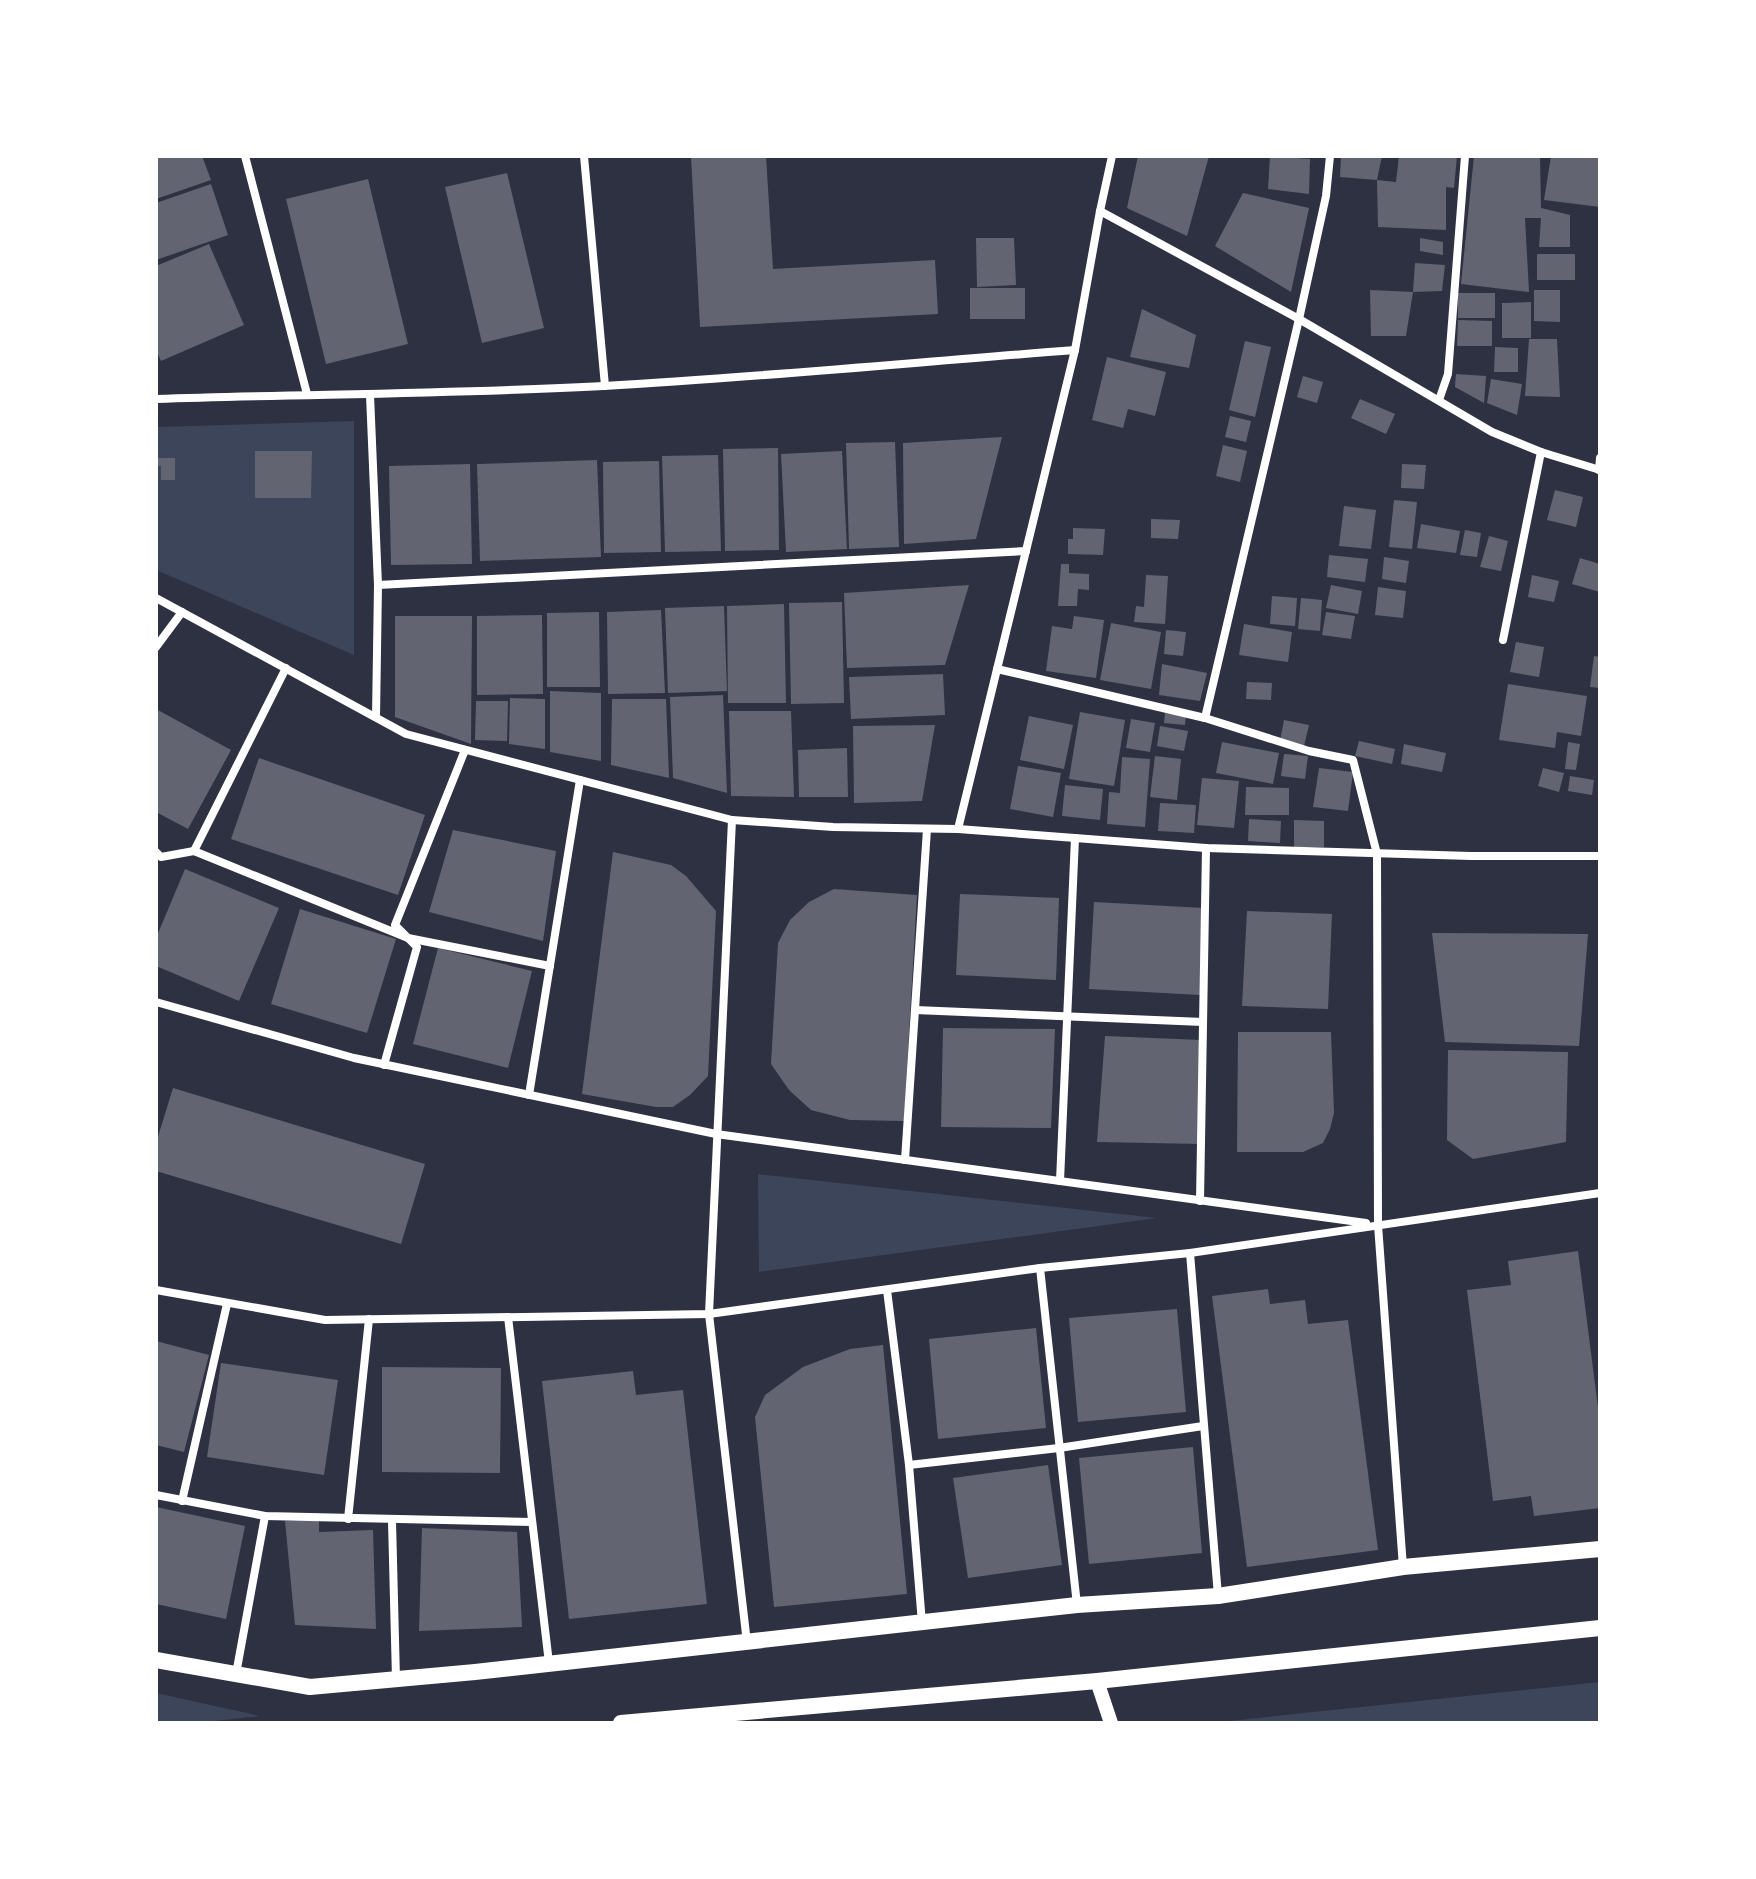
<svg xmlns="http://www.w3.org/2000/svg" width="1756" height="1879" viewBox="0 0 1756 1879" font-family="'DejaVu Sans',sans-serif">
	<style>
		.green { fill: #3c4559 }
		.building { fill: #626471 }
		.lines { fill: none; stroke-linecap: round; stroke-linejoin: round }
		.minor { stroke: #fff; stroke-width: 8 }
		.tertiary { stroke: #fff; stroke-width: 14 }
		.secondary { stroke: #fff; stroke-width: 16 }
	</style>
	<rect width="100%" height="100%" fill="#2d3142"/>
	<g class="green">
		<path d="M354 421V655L156 570V427Z"/>
		<path d="M758 1174 1157 1218 759 1272Z"/>
		<path d="M1600 1682V1723H1209Z"/>
		<path d="M156 1693 260 1716 196 1723H156Z"/>
	</g>
	<g class="building">
		<path d="M156 156H202L211 180 156 199Z"/>
		<path d="M691 156H766L773 269 935 260 938 314 700 327Z"/>
		<path d="M1138 156H1209L1187 236 1127 208Z"/>
		<path d="M1270 156 1310 159 1309 194 1268 189Z"/>
		<path d="M1341 156H1382L1377 180 1340 177Z"/>
		<path d="M1399 156H1457L1454 188 1446 187V230L1378 227 1377 180 1396 182Z"/>
		<path d="M1474 156H1540L1541 208 1570 215V247H1539L1541 218H1525L1529 292 1461 284Z"/>
		<path d="M1551 156H1600V207L1544 200Z"/>
		<path d="M507 173 544 328 482 343 445 187Z"/>
		<path d="M368 179 408 344 326 364 286 199Z"/>
		<path d="M211 184 228 235 156 260V203Z"/>
		<path d="M1243 193 1309 208 1291 292 1215 246Z"/>
		<path d="M976 238H1014L1016 285 977 287Z"/>
		<path d="M1420 238 1443 242V255L1420 251Z"/>
		<path d="M209 244 244 325 161 361 156 350V266Z"/>
		<rect x="1537" y="254" width="38" height="26"/>
		<path d="M1415 263 1445 265 1442 291 1413 292Z"/>
		<rect x="970" y="288" width="55" height="31"/>
		<path d="M1370 290 1413 292 1406 336H1371Z"/>
		<path d="M1534 290H1560V322L1534 321Z"/>
		<rect x="1458" y="293" width="37" height="25"/>
		<path d="M1531 302V338H1502V303Z"/>
		<path d="M1142 309 1196 335 1189 368 1130 357Z"/>
		<path d="M1458 320 1492 321V346H1457Z"/>
		<path d="M1529 339H1557L1560 397 1525 396Z"/>
		<path d="M1245 341 1271 347 1255 417 1229 410Z"/>
		<path d="M1495 347 1518 348V372H1494Z"/>
		<path d="M1107 357 1166 372 1155 416 1128 409 1123 428 1092 420Z"/>
		<path d="M1456 374 1486 376 1484 403 1455 387Z"/>
		<path d="M1303 376 1323 382 1317 403 1297 397Z"/>
		<path d="M1491 379 1522 384 1517 415 1487 403Z"/>
		<path d="M1360 399 1395 414 1386 434 1351 418Z"/>
		<path d="M1230 416 1251 421 1246 442 1225 437Z"/>
		<path d="M1002 437 976 539 904 544 903 443Z"/>
		<path d="M895 442 899 547 849 549 846 443Z"/>
		<path d="M1223 445 1247 451 1240 482 1216 476Z"/>
		<path d="M778 448 779 550 725 551 723 449Z"/>
		<path d="M255 451H312L311 498H255Z"/>
		<path d="M842 451 847 549 786 552 781 454Z"/>
		<path d="M718 455 721 551 665 552 662 456Z"/>
		<path d="M156 458H175V480H161V466H156Z"/>
		<path d="M597 460 601 557 480 561 477 464Z"/>
		<path d="M659 461 661 552 604 553 603 462Z"/>
		<path d="M470 464 472 564 391 565 389 466Z"/>
		<path d="M1402 464 1426 465 1424 489 1401 488Z"/>
		<path d="M1555 490 1583 497 1576 527 1547 520Z"/>
		<path d="M1394 500 1417 502 1412 549 1389 547Z"/>
		<path d="M1344 506 1376 510 1371 549 1339 546Z"/>
		<path d="M1151 519 1180 520 1178 539 1151 538Z"/>
		<path d="M1421 524 1460 531 1456 553 1417 548Z"/>
		<path d="M1073 528 1105 529 1103 555 1068 554V539H1073Z"/>
		<path d="M1465 530 1481 533 1477 557 1460 555Z"/>
		<path d="M1489 536 1508 541 1501 571 1480 567Z"/>
		<path d="M1329 555 1368 559 1365 582 1327 577Z"/>
		<path d="M1384 557 1409 561 1406 583 1382 579Z"/>
		<path d="M1580 558 1600 564V592L1572 584Z"/>
		<path d="M1061 564H1069V573L1089 574V590L1078 589 1077 606H1058Z"/>
		<path d="M1146 575 1168 576 1165 624 1134 622 1136 606 1144 607Z"/>
		<path d="M1532 575 1559 581 1554 602 1528 597Z"/>
		<path d="M969 585 945 665 847 668 844 593Z"/>
		<path d="M1331 585 1362 591 1358 614 1326 608Z"/>
		<path d="M1378 587 1406 591 1403 618 1375 615Z"/>
		<path d="M1272 596 1297 598 1295 626 1270 624Z"/>
		<path d="M1301 598 1322 600 1320 631 1298 629Z"/>
		<path d="M842 602 844 703 791 704 789 603Z"/>
		<path d="M784 604 786 703H728L727 606Z"/>
		<path d="M724 606 727 691 668 693 665 608Z"/>
		<path d="M661 610 665 693 608 694 607 612Z"/>
		<path d="M599 612 600 687H547V613Z"/>
		<path d="M1326 612 1355 616 1351 639 1322 635Z"/>
		<path d="M542 615 543 694 477 695V616Z"/>
		<path d="M395 616H472L471 744 395 717Z"/>
		<path d="M1074 616 1104 620 1096 678 1046 671 1052 626 1072 629Z"/>
		<path d="M1111 623 1161 632 1151 689 1100 680Z"/>
		<path d="M1244 624 1292 632 1288 662 1239 655Z"/>
		<path d="M1166 630 1186 632 1183 656 1164 654Z"/>
		<path d="M1516 642 1544 647 1539 677 1510 672Z"/>
		<path d="M1594 656 1600 657V688L1590 687Z"/>
		<path d="M1162 664 1207 673 1200 701 1159 695Z"/>
		<path d="M943 674 945 715 851 719 849 677Z"/>
		<path d="M1247 682 1272 683 1271 700 1246 699Z"/>
		<path d="M1508 684 1587 696 1581 736 1557 732 1555 748 1499 740Z"/>
		<path d="M550 691 601 693V761L550 752Z"/>
		<path d="M723 695 727 793 673 778 670 697Z"/>
		<path d="M510 698 545 699V749L509 744Z"/>
		<path d="M612 699H666L669 778 611 765Z"/>
		<path d="M476 701H508L507 741 475 740Z"/>
		<path d="M156 709 231 750 188 829 156 812Z"/>
		<path d="M729 711H791L794 797 731 796Z"/>
		<path d="M1080 712 1125 720 1114 786 1069 779Z"/>
		<path d="M1165 713 1186 715 1185 725 1164 723Z"/>
		<path d="M1029 716 1073 725 1064 769 1020 760Z"/>
		<path d="M1131 719 1155 723 1150 752 1126 748Z"/>
		<path d="M1284 720 1309 725 1304 746 1280 741Z"/>
		<path d="M935 725 922 801 854 803 853 726Z"/>
		<path d="M1160 726 1188 731 1184 751 1157 746Z"/>
		<path d="M1359 741 1395 749 1392 764 1355 756Z"/>
		<path d="M1222 742 1279 753 1273 784 1216 773Z"/>
		<path d="M1568 742 1580 744 1576 770 1565 769Z"/>
		<path d="M1404 744 1446 753 1442 772 1401 764Z"/>
		<path d="M847 748 848 797H799L798 750Z"/>
		<path d="M1284 754 1308 756 1305 779 1281 776Z"/>
		<path d="M1155 756 1181 759 1177 800 1150 797Z"/>
		<path d="M1122 757 1150 759 1145 827 1107 824 1109 792 1120 793Z"/>
		<path d="M259 758 425 815 398 895 231 839Z"/>
		<path d="M1018 766 1061 773 1053 817 1010 809Z"/>
		<path d="M1319 768 1353 772 1348 811 1313 807Z"/>
		<path d="M1543 768 1564 773 1559 792 1538 786Z"/>
		<path d="M1570 776 1594 780 1592 795 1568 791Z"/>
		<path d="M1202 778 1239 781 1234 828 1197 825Z"/>
		<path d="M1065 785 1103 789 1100 820 1062 816Z"/>
		<path d="M1246 787 1289 788V815H1245Z"/>
		<path d="M1160 803 1196 805 1194 833 1158 831Z"/>
		<path d="M1249 819 1281 821 1280 843 1248 841Z"/>
		<path d="M1294 820 1324 821V847H1294Z"/>
		<path d="M453 830 556 851 543 941 429 912Z"/>
		<path d="M613 852 671 865 686 876 716 911 708 1076 690 1095 673 1107H656L582 1094Z"/>
		<path d="M185 869 279 908 239 1001 156 966V938Z"/>
		<path d="M834 889 917 895 904 1121 850 1120 811 1110 789 1090 771 1064 778 943 790 920 809 902Z"/>
		<path d="M960 894 1059 898 1056 980 956 975Z"/>
		<path d="M1094 902 1204 908 1200 995 1089 989Z"/>
		<path d="M300 909 396 939 367 1033 271 1004Z"/>
		<path d="M1247 911 1332 914 1328 1009 1242 1006Z"/>
		<path d="M1432 933 1588 934 1579 1046 1445 1042Z"/>
		<path d="M438 948 532 971 508 1068 413 1044Z"/>
		<path d="M943 1028 1055 1029 1051 1128 941 1127Z"/>
		<path d="M1238 1032H1331L1334 1113 1330 1129 1323 1143 1303 1152H1237Z"/>
		<path d="M1105 1036 1201 1040 1200 1144 1097 1142Z"/>
		<path d="M1448 1050 1568 1052 1566 1142 1473 1159 1447 1140Z"/>
		<path d="M173 1088 425 1164 401 1244 156 1171V1143Z"/>
		<path d="M1578 1251 1600 1423V1508L1534 1516 1531 1496 1493 1501 1467 1290 1511 1285 1508 1261Z"/>
		<path d="M1268 1289 1270 1304 1305 1300 1308 1324 1348 1320 1378 1550 1247 1567 1212 1296Z"/>
		<path d="M1177 1309 1186 1412 1078 1422 1069 1318Z"/>
		<path d="M1036 1328 1046 1428 938 1439 929 1339Z"/>
		<path d="M156 1341 209 1355 184 1452 156 1445Z"/>
		<path d="M883 1345 907 1594 774 1607 755 1417 765 1395 803 1367 850 1349Z"/>
		<path d="M221 1363 338 1380 324 1475 207 1457Z"/>
		<path d="M382 1367 501 1368 500 1473 382 1472Z"/>
		<path d="M633 1371 636 1395 683 1390 707 1604 569 1619 542 1381Z"/>
		<path d="M1193 1447 1202 1553 1089 1564 1079 1458Z"/>
		<path d="M1048 1465 1062 1565 968 1578 953 1478Z"/>
		<path d="M156 1507 245 1526 226 1619 156 1604Z"/>
		<path d="M319 1520V1532L373 1530 376 1629 295 1625 285 1521Z"/>
		<path d="M422 1528 517 1532 522 1627 419 1631Z"/>
	</g>
	<g class="lines">
		<g class="minor">
			<path d="M245 156 307 394"/>
			<path d="M584 156 605 386"/>
			<path d="M1100 211 1299 319 1492 432 1541 452 1600 470"/>
			<path d="M370 395 378 585 376 717"/>
			<path d="M156 399C305 394 455 394 604 386 761 377 918 362 1075 350"/>
			<path d="M1439 400 1448 374 1465 156"/>
			<path d="M1599 470 1600 458"/>
			<path d="M378 585 1026 551"/>
			<path d="M156 598 406 734 732 820 833 827 958 829 1206 848 1471 856H1600"/>
			<path d="M1503 640 1541 452"/>
			<path d="M156 647 182 612"/>
			<path d="M997 669 1205 718 1309 751 1353 760 1377 854 1378 1225 1403 1567"/>
			<path d="M1205 718 1299 319 1326 196 1330 156"/>
			<path d="M732 820 709 1314 747 1643"/>
			<path d="M958 829 1075 350 1100 211 1112 156"/>
			<path d="M194 851 286 668"/>
			<path d="M156 852 161 857 194 851 408 938 550 966"/>
			<path d="M156 1002 354 1058 716 1134 1366 1223"/>
			<path d="M915 1010 1203 1022"/>
			<path d="M384 1065 417 947 395 925 465 750"/>
			<path d="M529 1095 580 780"/>
			<path d="M905 1160 927 829"/>
			<path d="M1060 1181 1075 838"/>
			<path d="M1200 1201 1206 848"/>
			<path d="M1190 1253 1218 1596"/>
			<path d="M1040 1268 1077 1605"/>
			<path d="M156 1290 325 1320 709 1314 1040 1268 1190 1253 1600 1193"/>
			<path d="M887 1290 909 1465 922 1623"/>
			<path d="M508 1317 549 1663"/>
			<path d="M909 1465 1059 1448 1203 1426"/>
			<path d="M156 1495 265 1516 532 1522"/>
			<path d="M182 1501 227 1304"/>
			<path d="M348 1519 369 1319"/>
			<path d="M392 1521 396 1679"/>
			<path d="M236 1674 265 1516"/>
		</g>
		<path class="tertiary" d="M1097 1681 1111 1723"/>
		<g class="secondary">
			<path d="M156 1660 310 1687 475 1672 1077 1605 1218 1596 1403 1567 1600 1549"/>
			<path d="M621 1723 1097 1681 1600 1628"/>
		</g>
	</g>
	<rect width="1756" height="1879" fill="none" stroke="#ffffff" stroke-width="316"/>
</svg>
